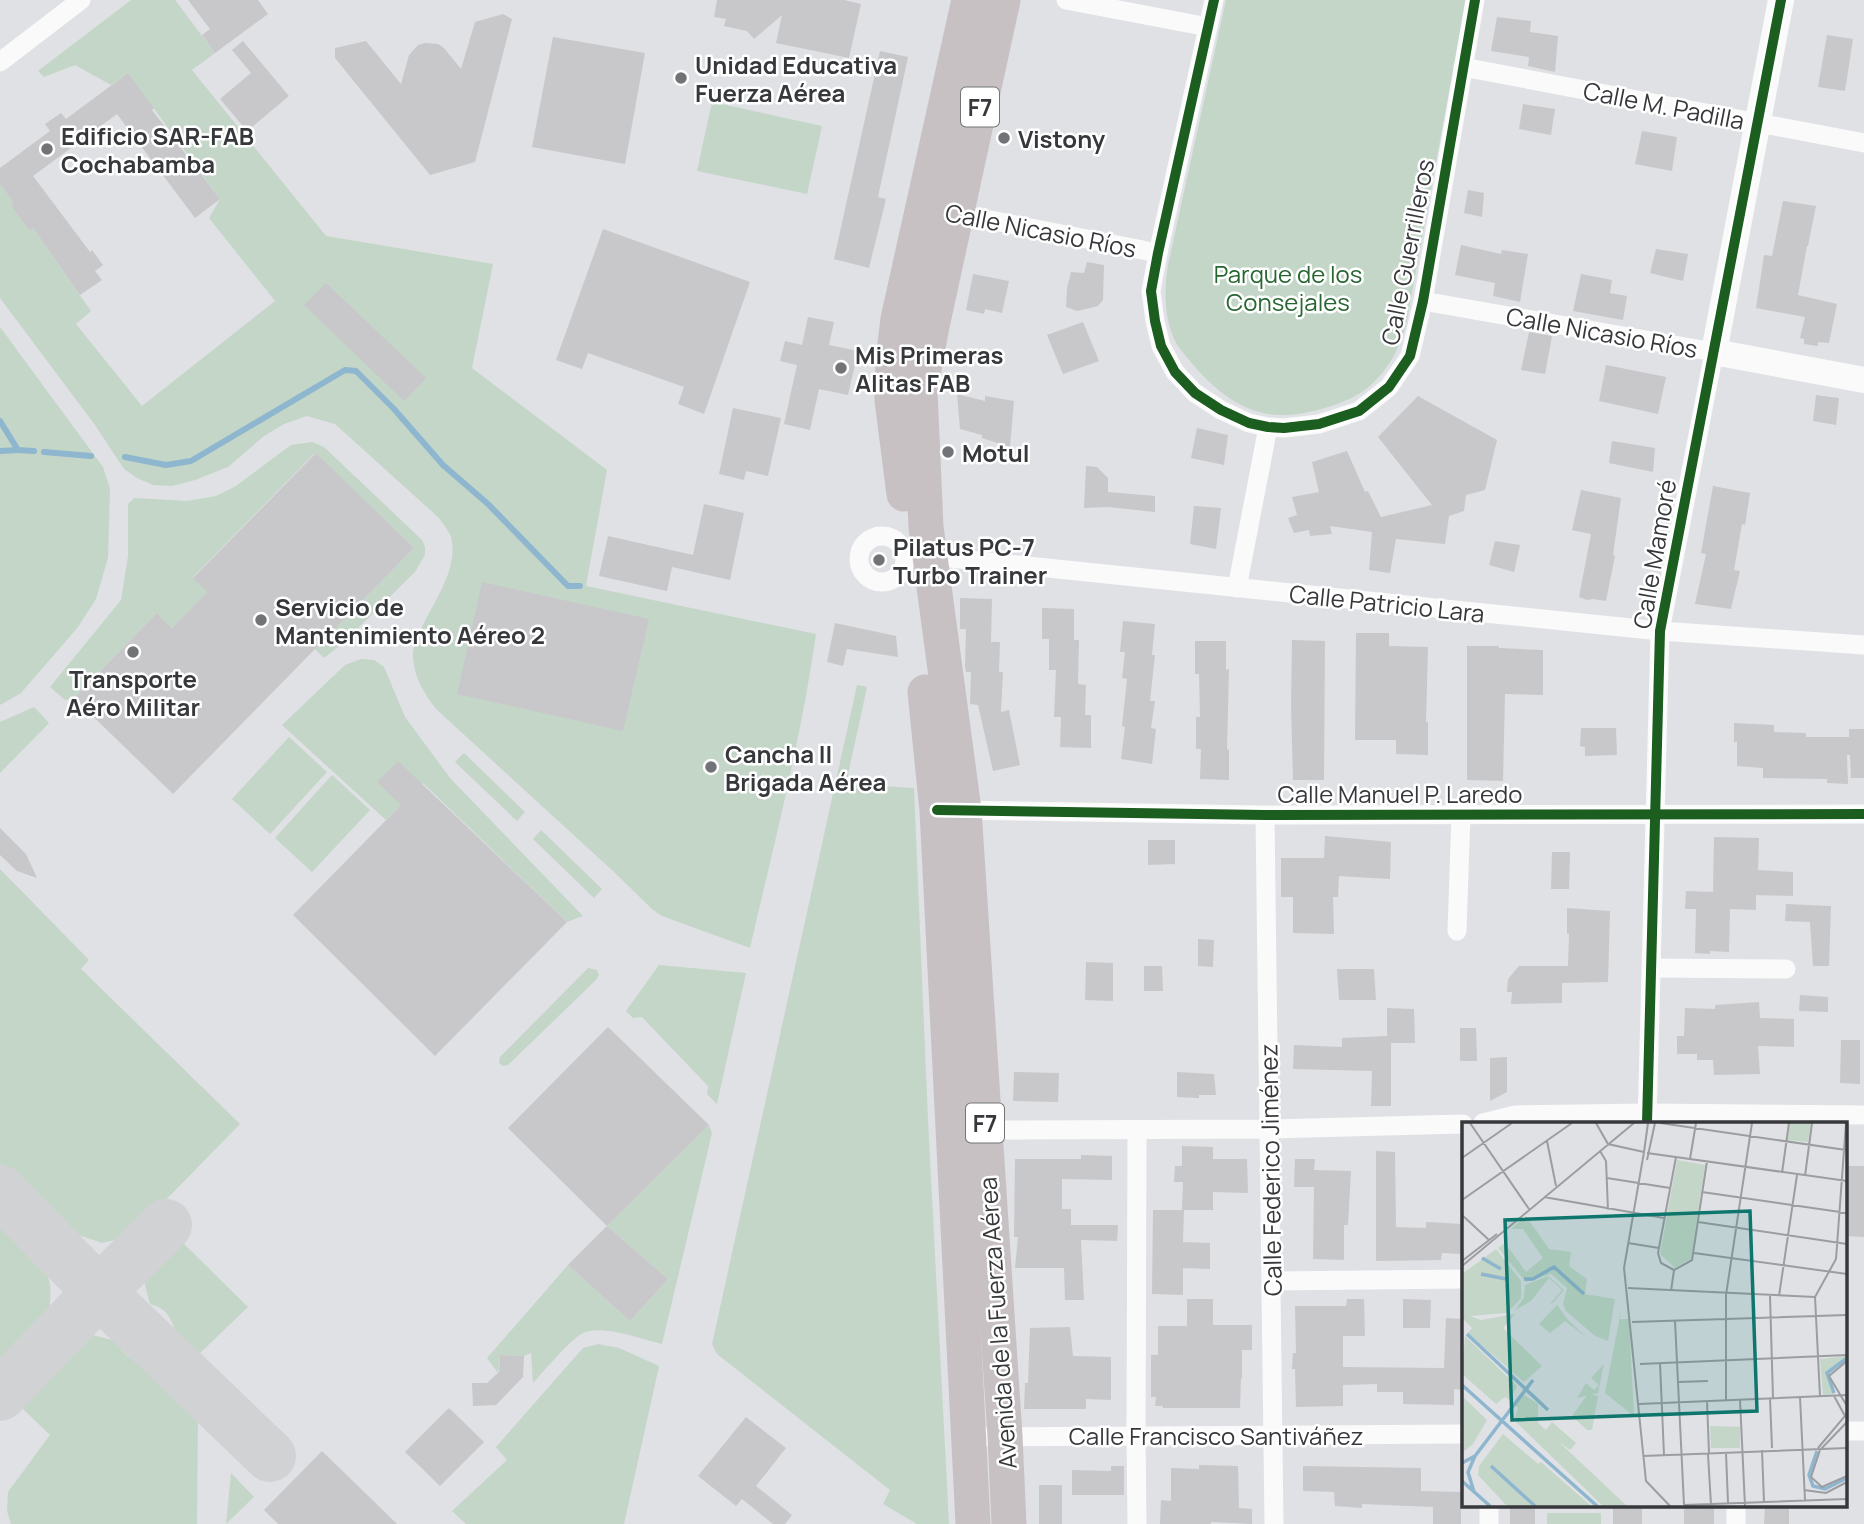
<svg xmlns="http://www.w3.org/2000/svg" width="1864" height="1524" viewBox="0 0 1864 1524" font-family="Manrope,sans-serif">
	<style>
		.green { fill: #c4d6c8 }
		.lines { fill: none; stroke-linecap: round; stroke-linejoin: round }
		.stream { stroke: #8fb6cf; stroke-width: 6 }
		.taxiway { stroke: #d1d2d4; stroke-width: 52 }
		.building { fill: #c8c8cb }
		.street { stroke: #fafafb; stroke-width: 19 }
		.secondary { stroke: #fafafb; stroke-width: 26 }
		.highway { stroke: #c7c1c4; stroke-width: 35 }
		.cycleway-casing { stroke: #fff; stroke-width: 15 }
		.cycleway { stroke: #1b5e20; stroke-width: 10 }
		.poi-dot { fill: #727376; stroke: #fff; stroke-width: 2.5 }
		.labels { text-anchor: middle; dominant-baseline: central; stroke-width: 5; stroke-linejoin: round; paint-order: stroke }
		.shield { fill: #fff; stroke: #737476; stroke-width: 2 }
		.shield-label { font-size: 23px; font-weight: bold; fill: #37383b }
		.poi-label { font-size: 24px; font-weight: bold; fill: #37383b; stroke: #fff; text-anchor: start }
		.street-label { font-size: 24px; fill: #37383b; stroke: #fff }
		.park-label { font-size: 24px; fill: #276631; stroke: #fff }
		.inset-river { fill: none; stroke: #8fb6cf; stroke-width: 3.5 }
		.inset-road { fill: none; stroke: #9c9da1; stroke-width: 2 }
		.view { fill: #0f766e; fill-opacity: 0.15; stroke: #0f766e; stroke-width: 3.5 }
		.inset-edge { fill: none; stroke: #37383b; stroke-width: 3.5 }
	</style>
	<rect width="100%" height="100%" fill="#dfe1e5"/>
	<g class="green">
		<path d="M131 0H175L215 53 192 70 326 236 493 264 472 368 607 470 586 586 816 634C801 740 774 844 750 948L662 916 652 909 614 872 436 709C424 693 413 676 413 654 413 646 418 636 421 629 434 601 459 569 451 537 449 531 443 524 439 518L335 424 307 416 284 424 264 436 228 467 195 480 172 486 153 485 137 478 124 469 95 425 0 298V184L14 203 11 206 30 230 33 228 91 311 76 324 142 406 275 301 209 218 220 199 128 73 111 85 75 65 44 77 38 71Z"/>
		<path d="M1226 0H1466L1406 325C1401 340 1396 355 1386 368 1369 391 1352 400 1325 408 1311 412 1293 416 1278 415 1241 413 1212 388 1190 361 1184 354 1178 347 1174 339 1164 316 1164 289 1168 265Z"/>
		<path d="M712 102 822 126 807 194 697 171Z"/>
		<path d="M0 327 103 467 110 489 108 558 96 599 78 627 21 693 0 705Z"/>
		<path d="M312 442 324 447 422 540 425 547V555L415 572 343 643 324 658 315 649 414 548 315 453 193 577 207 592 172 628 157 613 74 698 65 700 50 687 121 600 128 556V504L134 498 187 501 216 496 236 486 291 445Z"/>
		<path d="M361 659 374 660 384 667 405 717 450 778 583 916 567 922 423 783 386 820 282 725 345 665Z"/>
		<path d="M857 685 867 687 846 784 914 788 928 1120 949 1524H917L883 1504 890 1490 717 1354 712 1344Z"/>
		<path d="M34 707 49 723 0 773V722Z"/>
		<path d="M289 737 327 772 270 834 232 799Z"/>
		<path d="M464 753 525 812 517 821 455 762Z"/>
		<path d="M332 775 370 810 312 872 275 838Z"/>
		<path d="M541 830 602 889 594 898 533 839Z"/>
		<path d="M0 869 89 960 81 969 240 1124 152 1214 119 1239 102 1243 70 1232 0 1164Z"/>
		<path d="M659 965 746 973 717 1104 707 1094 708 1086 642 1017 633 1018 626 1011Z"/>
		<path d="M588 968 597 970 599 975 596 980 508 1065 503 1066 499 1063 500 1057Z"/>
		<path d="M709 1125 712 1133 662 1344C641 1339 602 1324 583 1333 572 1338 543 1372 533 1383L531 1353 524 1356 500 1355 498 1373 487 1358 568 1265 630 1321 668 1279 607 1226Z"/>
		<path d="M0 1217C19 1236 44 1257 50 1284 51 1291 50 1299 50 1306L0 1358Z"/>
		<path d="M180 1240 248 1307 197 1356C191 1349 181 1342 177 1333 169 1317 169 1310 150 1304L143 1277Z"/>
		<path d="M89 1334 116 1341C123 1355 131 1360 146 1363L198 1413 197 1524H11L7 1511 8 1492 50 1435 20 1406Z"/>
		<path d="M598 1344 619 1348 659 1366 624 1524H466L452 1511 507 1460 496 1447 583 1348Z"/>
		<path d="M231 1473 254 1497 226 1524Z"/>
		<rect x="1547" y="1513" width="54" height="11"/>
	</g>
	<g class="lines">
		<g class="stream">
			<path d="M0 421 18 450 34 451"/>
			<path d="M0 451 18 450"/>
			<path d="M44 452 91 456"/>
			<path d="M125 457 166 465 191 461 345 370 356 371 394 409 443 465 488 504 568 586H580"/>
		</g>
		<g class="taxiway">
			<path d="M0 1191 99 1292 270 1456"/>
			<path d="M0 1395 99 1292 166 1225"/>
		</g>
	</g>
	<g class="building">
		<path d="M188 0H258L268 14 215 53 202 35 210 29Z"/>
		<path d="M717 0H844L861 4 849 58 776 43 782 15 754 39 747 31 724 26 726 19 714 17Z"/>
		<path d="M503 14 512 19 475 162 430 175 335 58V48L366 41 401 84 409 55 418 45 425 43 438 44 444 48 461 69 475 22Z"/>
		<path d="M1497 17 1531 21 1530 32 1558 36 1555 72 1528 66 1529 57 1491 51Z"/>
		<path d="M1827 35 1853 39 1845 91 1818 87Z"/>
		<path d="M553 37 645 53 625 164 532 147Z"/>
		<path d="M243 41 289 96 247 131 220 99 251 73 232 50Z"/>
		<path d="M880 51 908 57 878 197 886 199 869 268 834 259Z"/>
		<path d="M128 73 154 108 152 110 220 199 195 218 117 114 33 176 90 252 92 250 103 265 95 271 102 280 80 295 33 228 30 231 11 206 14 203 0 184V168L50 131 45 124 61 113 66 119Z"/>
		<path d="M1523 104 1555 109 1551 135 1519 129Z"/>
		<path d="M1642 131 1677 137 1672 171 1635 164Z"/>
		<path d="M1468 190 1484 193 1482 217 1464 213Z"/>
		<path d="M1783 201 1816 206 1808 246H1807L1798 295 1837 304 1829 343 1818 342V346L1804 344V339L1800 338 1805 317 1756 308 1764 255 1772 256Z"/>
		<path d="M603 229 750 282 704 414 678 404 684 387 588 353 582 369 556 360Z"/>
		<path d="M1461 245 1501 254 1502 250 1528 254 1520 302 1493 296 1495 283 1455 275Z"/>
		<path d="M1656 249 1688 254 1683 281 1650 273Z"/>
		<path d="M1087 262 1104 265 1103 300 1098 306 1077 311 1066 307 1067 288 1071 272 1084 273Z"/>
		<path d="M973 274 1009 281 1002 313 985 309 984 314 966 310Z"/>
		<path d="M1581 274 1612 280 1610 293 1627 296 1623 320 1573 311Z"/>
		<path d="M326 283 426 378 404 401 304 305Z"/>
		<path d="M808 317 834 322 829 345 858 351 848 395 819 389 810 430 784 424 797 365 780 361 785 341 802 345Z"/>
		<path d="M1083 322 1099 361 1063 374 1047 335Z"/>
		<path d="M1529 332 1552 336 1545 374 1521 370Z"/>
		<path d="M1606 365 1666 377 1658 414 1599 401Z"/>
		<path d="M957 394 985 401V396L1014 401 1010 447 982 438V435L960 429Z"/>
		<path d="M1816 395 1839 398 1836 425 1813 421Z"/>
		<path d="M1418 396 1497 440 1485 490 1466 495 1464 511 1449 516 1445 544 1396 539 1390 573 1369 570 1372 532 1330 526 1332 534 1310 536 1309 530 1294 533 1288 518 1297 515 1292 497 1319 492 1312 462 1347 451 1365 492 1368 491 1381 517 1432 505 1378 437Z"/>
		<path d="M733 408 781 418 768 476 746 471 744 480 719 474Z"/>
		<path d="M1197 428 1228 435 1224 465 1191 458Z"/>
		<path d="M1612 441 1655 448 1653 472 1609 463Z"/>
		<path d="M316 453 414 548 173 794 74 698 157 613 172 628 207 592 193 578Z"/>
		<path d="M1086 466 1097 467 1108 478V492L1155 496V512L1108 507 1084 508Z"/>
		<path d="M1713 486 1750 493 1745 525 1742 524 1734 570 1740 571 1731 609 1695 604 1706 554 1701 553Z"/>
		<path d="M1581 490 1621 498 1613 555 1615 556 1606 601 1593 599 1587 600 1579 597 1591 534 1572 530Z"/>
		<path d="M704 504 744 513 730 580 672 567 667 591 599 576 608 536 693 555Z"/>
		<path d="M1194 506 1221 508 1216 549 1190 544Z"/>
		<path d="M1495 541 1520 545 1514 572 1489 565Z"/>
		<path d="M482 582 649 619 623 731 457 694Z"/>
		<path d="M960 598 992 599 991 642H1000L999 672H1003L1001 712 1009 710 1020 765 993 771 978 705 970 704 971 672H966L965 667 966 629H960Z"/>
		<path d="M1042 608 1074 609V640H1079L1078 684 1086 685 1085 715H1091V748L1060 747 1061 717H1054L1056 670H1049V639H1042Z"/>
		<path d="M1123 621 1155 624 1152 655H1155L1150 701H1155L1151 728 1156 729 1152 764 1121 759 1125 727 1122 726 1127 679 1122 678 1125 652H1120Z"/>
		<path d="M835 623 896 636 898 657 847 649 843 666 827 662Z"/>
		<path d="M1356 633H1389V646L1428 647 1426 722H1428V755L1396 754V740H1355Z"/>
		<path d="M1292 640 1325 641 1324 780H1293L1291 705Z"/>
		<path d="M1195 641H1226V670L1229 669 1227 750 1229 749V780L1200 779 1201 749H1196V717H1200L1199 674H1195Z"/>
		<path d="M1467 646H1499V648L1543 650V695L1505 694 1503 781 1467 780Z"/>
		<path d="M1734 723 1774 725V732L1806 733V737H1849V729H1864V778H1851L1850 755H1847L1848 784 1827 783V779L1763 778V768L1737 766V742H1734Z"/>
		<path d="M1581 728H1616L1617 755 1585 756V747L1580 746Z"/>
		<path d="M398 761 567 922 435 1056 293 915 401 805 377 782Z"/>
		<path d="M0 828 26 854 37 878 17 871 0 855Z"/>
		<path d="M1325 836 1391 842 1390 879 1339 876 1338 897H1333L1334 934 1293 933V897H1281V858H1324Z"/>
		<path d="M1714 837 1759 838 1758 870 1793 872V896L1756 895V910L1730 909 1729 952 1710 951V954L1695 953 1696 909H1685L1686 891 1713 892Z"/>
		<path d="M1148 840H1175V864L1148 865Z"/>
		<path d="M1552 852H1570L1569 889H1551Z"/>
		<path d="M1786 904 1831 906 1829 966H1813L1810 922 1785 921Z"/>
		<path d="M1567 908 1610 911 1608 982 1562 983V1003L1511 1004 1512 992H1507L1508 979 1519 966H1568L1569 934H1567Z"/>
		<path d="M1198 939 1214 940 1213 967 1198 966Z"/>
		<path d="M1086 962 1113 963V1001L1085 1000Z"/>
		<path d="M1144 966H1162L1163 991H1144Z"/>
		<path d="M1337 969H1374L1376 1000H1339Z"/>
		<path d="M1800 995 1828 997V1012L1799 1011Z"/>
		<path d="M1759 1002 1760 1018 1794 1019V1047L1758 1046 1760 1074 1714 1075 1713 1060H1697V1054H1677V1036H1684L1685 1008 1715 1009V1005Z"/>
		<path d="M1387 1008 1414 1009 1415 1043H1391V1106H1371L1372 1071 1293 1069 1294 1045 1342 1047V1038L1387 1036Z"/>
		<path d="M608 1027 709 1125 607 1226 508 1128Z"/>
		<path d="M1460 1028H1476L1477 1061H1460Z"/>
		<path d="M1841 1040H1860V1084L1840 1083Z"/>
		<path d="M1507 1057V1092L1490 1101V1058Z"/>
		<path d="M1014 1072 1059 1073 1058 1102 1013 1101Z"/>
		<path d="M1177 1072 1214 1074 1216 1095H1199V1098L1177 1097Z"/>
		<path d="M1182 1146 1213 1147V1159H1247L1248 1193 1213 1192V1210H1182L1183 1182H1174L1175 1166H1182Z"/>
		<path d="M1376 1151 1395 1152 1396 1227 1426 1228V1222L1463 1224V1254L1442 1253 1441 1260 1376 1261Z"/>
		<path d="M1081 1155 1112 1156V1180L1062 1179V1209H1071V1225H1118L1117 1241 1081 1240 1084 1300H1065L1064 1268H1015L1018 1237H1014L1015 1159H1081Z"/>
		<path d="M1295 1159H1315L1314 1170 1351 1171 1348 1225H1344V1260L1313 1259 1314 1187H1294Z"/>
		<path d="M1845 1166H1864V1237L1845 1236Z"/>
		<path d="M1153 1210H1184L1183 1242 1210 1243V1269L1183 1268V1295L1152 1294Z"/>
		<path d="M607 1226 668 1279 630 1321 568 1265Z"/>
		<path d="M1187 1299H1213V1325H1252V1350H1242V1378H1241L1240 1408H1163V1406H1155L1156 1397H1151V1355H1158V1326H1187Z"/>
		<path d="M1347 1299H1364L1365 1336H1343V1367L1444 1368 1446 1318 1463 1319V1390L1454 1389V1405L1403 1404V1392H1377V1384L1343 1385V1406L1296 1407 1295 1369H1292L1293 1353H1296L1295 1306H1346Z"/>
		<path d="M1403 1299 1431 1300 1430 1328H1403Z"/>
		<path d="M1070 1327 1073 1356 1111 1357V1400L1086 1399V1409H1024L1025 1383H1028L1030 1328Z"/>
		<path d="M500 1355 524 1356 523 1377 496 1405 473 1406 472 1383H487L499 1372Z"/>
		<path d="M449 1408 484 1442 440 1486 405 1452Z"/>
		<path d="M746 1417 786 1448 756 1486 792 1515 785 1524H773L742 1499 736 1506 698 1476Z"/>
		<path d="M322 1451 397 1524H278L264 1510Z"/>
		<path d="M1199 1465 1238 1466 1239 1508 1252 1509V1524L1211 1522V1524H1160L1161 1500 1171 1501V1468L1199 1469Z"/>
		<path d="M1111 1466H1124V1495H1072V1470L1111 1471Z"/>
		<path d="M1303 1466 1421 1468V1491L1461 1492V1524H1433V1507L1362 1504V1508L1335 1506 1334 1492 1303 1491Z"/>
		<rect x="1039" y="1485" width="23" height="39"/>
		<rect x="1510" y="1505" width="25" height="19"/>
		<rect x="1613" y="1505" width="29" height="19"/>
		<rect x="1684" y="1505" width="30" height="19"/>
		<path d="M1765 1505 1789 1506V1524H1764Z"/>
	</g>
	<g class="lines">
		<g class="street">
			<path d="M1066 0 1208 27"/>
			<path d="M1214 0 1158 253 1151 291 1155 321 1161 346 1175 372 1195 393 1221 410 1249 423 1268 427 1284 428 1319 424 1359 411 1389 387 1410 356 1423 301 1475 0"/>
			<path d="M0 62 81 0"/>
			<path d="M1463 67 1864 143"/>
			<path d="M949 212 1158 253"/>
			<path d="M1423 301 1714 352 1660 631 1647 1123"/>
			<circle cx="882" cy="559" r="23"/>
			<path d="M911 554 1660 631 1864 645"/>
			<path d="M1237 588 1268 427"/>
			<path d="M955 810 1265 815 1864 814"/>
			<path d="M1265 815 1274 1524"/>
			<path d="M1457 931 1461 814"/>
			<path d="M1652 968 1786 969"/>
			<path d="M1483 1123 1515 1115 1647 1113 1864 1115"/>
			<path d="M985 1130 1270 1129 1463 1124"/>
			<path d="M1137 1130 1136 1435 1137 1524"/>
			<path d="M1271 1281 1463 1279"/>
			<path d="M1845 1431H1864"/>
			<path d="M969 1437 1463 1434"/>
			<path d="M1489 1505V1524"/>
			<path d="M1736 1505V1524"/>
		</g>
		<path class="secondary" d="M1781 0 1714 352 1864 380"/>
		<g class="highway">
			<path d="M1003 0 932 326 920 391 926 527 964 810 1005 1436 1009 1524"/>
			<path d="M904 494 892 400 893 360 898 319 969 0"/>
			<path d="M925 692 937 810 973 1524"/>
		</g>
		<g class="cycleway-casing">
			<g id="cycleway">
				<path d="M1214 0 1158 253 1151 291 1155 321 1161 346 1175 372 1195 393 1221 410 1249 423 1268 427 1284 428 1319 424 1359 411 1389 387 1410 356 1423 301 1475 0"/>
				<path d="M937 810 1265 815 1864 814"/>
				<path d="M1647 1123 1660 631 1781 0"/>
			</g>
		</g>
		<use href="#cycleway" class="cycleway"/>
	</g>
	<g class="poi-dot">
		<circle cx="681" cy="78" r="7"/>
		<circle cx="1004" cy="138" r="7"/>
		<circle cx="47" cy="149" r="7"/>
		<circle cx="841" cy="368" r="7"/>
		<circle cx="948" cy="452" r="7"/>
		<circle cx="879" cy="560" r="7"/>
		<circle cx="261" cy="620" r="7"/>
		<circle cx="133" cy="652" r="7"/>
		<circle cx="711" cy="767" r="7"/>
	</g>
	<g class="labels">
		<g class="shield">
			<rect x="961" y="87.5" width="38" height="39" rx="5"/>
			<rect x="966" y="1103.5" width="38" height="39" rx="5"/>
		</g>
		<g class="shield-label">
			<text x="980" y="107">F7</text>
			<text x="985" y="1123">F7</text>
		</g>
		<g class="poi-label">
			<text x="695" y="64">Unidad Educativa<tspan x="695" dy="28">Fuerza Aérea</tspan></text>
			<text x="61" y="135">Edificio SAR-FAB<tspan x="61" dy="28">Cochabamba</tspan></text>
			<text x="1018" y="138">Vistony</text>
			<text x="855" y="354">Mis Primeras<tspan x="855" dy="28">Alitas FAB</tspan></text>
			<text x="962" y="452">Motul</text>
			<text x="893" y="546">Pilatus PC-7<tspan x="893" dy="28">Turbo Trainer</tspan></text>
			<text x="275" y="606">Servicio de<tspan x="275" dy="28">Mantenimiento Aéreo 2</tspan></text>
			<text x="133" y="678" text-anchor="middle">Transporte<tspan x="133" dy="28">Aéro Militar</tspan></text>
			<text x="725" y="753">Cancha II<tspan x="725" dy="28">Brigada Aérea</tspan></text>
		</g>
		<g class="street-label">
			<text transform="translate(1664 105) rotate(11)">Calle M. Padilla</text>
			<text transform="translate(1041 230) rotate(11)">Calle Nicasio Ríos</text>
			<text transform="translate(1407 252) rotate(-79)">Calle Guerrilleros</text>
			<text transform="translate(1602 332) rotate(10)">Calle Nicasio Ríos</text>
			<text transform="translate(1654 554) rotate(-80)">Calle Mamoré</text>
			<text transform="translate(1387 603) rotate(6)">Calle Patricio Lara</text>
			<text x="1400" y="793">Calle Manuel P. Laredo</text>
			<text transform="translate(1270 1170) rotate(-91)">Calle Federico Jiménez</text>
			<text transform="translate(997 1323) rotate(-94)">Avenida de la Fuerza Aérea</text>
			<text x="1216" y="1435">Calle Francisco Santiváñez</text>
		</g>
		<g class="park-label">
			<text x="1288" y="273">Parque de los<tspan x="1288" dy="28">Consejales</tspan></text>
		</g>
	</g>
	<g transform="translate(1462 1122)">
		<rect width="385" height="385" fill="#dfe1e5"/>
		<path d="M328 1H349L346 20 326 18ZM215 38 243 43 229 137 213 146 198 132ZM64 94 87 127 109 130 107 144 125 157 123 172 153 177 146 219 133 214 104 189 101 182 105 166 89 152 64 160 36 126 43 121 64 150 81 136 61 107H49ZM34 127 59 159V176L45 191 8 194 19 198 53 192 41 206 80 244 62 260 6 211 10 206 0 196V152ZM86 154 102 168 91 181 88 182 100 168 87 156 69 179 53 188 62 176 63 163ZM95 183 106 198 124 215 103 199 88 211 77 202ZM160 184 158 197H167L172 294 143 271ZM3 214 55 264 48 278 43 275 34 282 0 252ZM385 234 364 252 372 272 361 273 358 237ZM142 242 136 271 115 276 124 261 132 268 137 263 129 256ZM61 272 76 282V301L84 308 90 300 114 321 108 328 97 320 165 384H141L52 298 56 286 52 282ZM126 272 136 274 130 308H125L110 294ZM0 274 25 298 11 322 0 331ZM248 304 278 305V326H249ZM41 312 76 342 79 340 129 384H45L16 353 17 344Z" fill="#c4d6c8"/>
		<path class="inset-river" d="M20 136 39 147M19 152 44 157M62 157H71L92 145 122 172M5 212 86 288M0 263 135 384M372 271 365 251 385 236M355 329 347 353 351 364 363 367 385 356M13 334 71 258M0 341 13 334 6 350 12 370M29 344 73 384M0 359 28 384"/>
		<path class="inset-road" d="M8 1 67 87M134 1 146 22 182 30 162 146 184 359 208 384M198 1 384 28M85 19 94 64M138 29 144 39 146 88M182 30 186 1M185 31 385 59M214 35 196 131 199 141 212 148 230 138 245 39M0 36 50 1M228 37 234 1M185 38 193 1M320 51 327 1M343 54 350 1M145 56 208 66M240 70 385 91M82 75 202 96M0 78 110 1M0 93 27 118M236 100 385 122M166 121 197 126M232 131 385 152M0 139 35 112M0 144 172 1M166 166 353 175M209 169 212 148M308 174 311 276M317 174 335 53M213 199 222 383M170 200 385 193M385 239 367 254 385 284M198 241 202 333M178 242 385 233M216 260 246 259M358 274 353 175 374 137 384 1M338 275 343 378M308 276 310 326M278 278 283 384M245 279 247 331M264 279V173L290 1M177 282 385 273M385 300 358 328 349 355 360 365 385 354M356 326 383 294 372 274M300 328 302 380M264 331 266 381M246 332 249 383M181 334 385 326M342 368 364 371 385 360M222 383 385 377"/>
		<path class="view" d="M288 89 295 289 50 298 43 98Z"/>
		<rect width="385" height="385" class="inset-edge"/>
	</g>
</svg>
